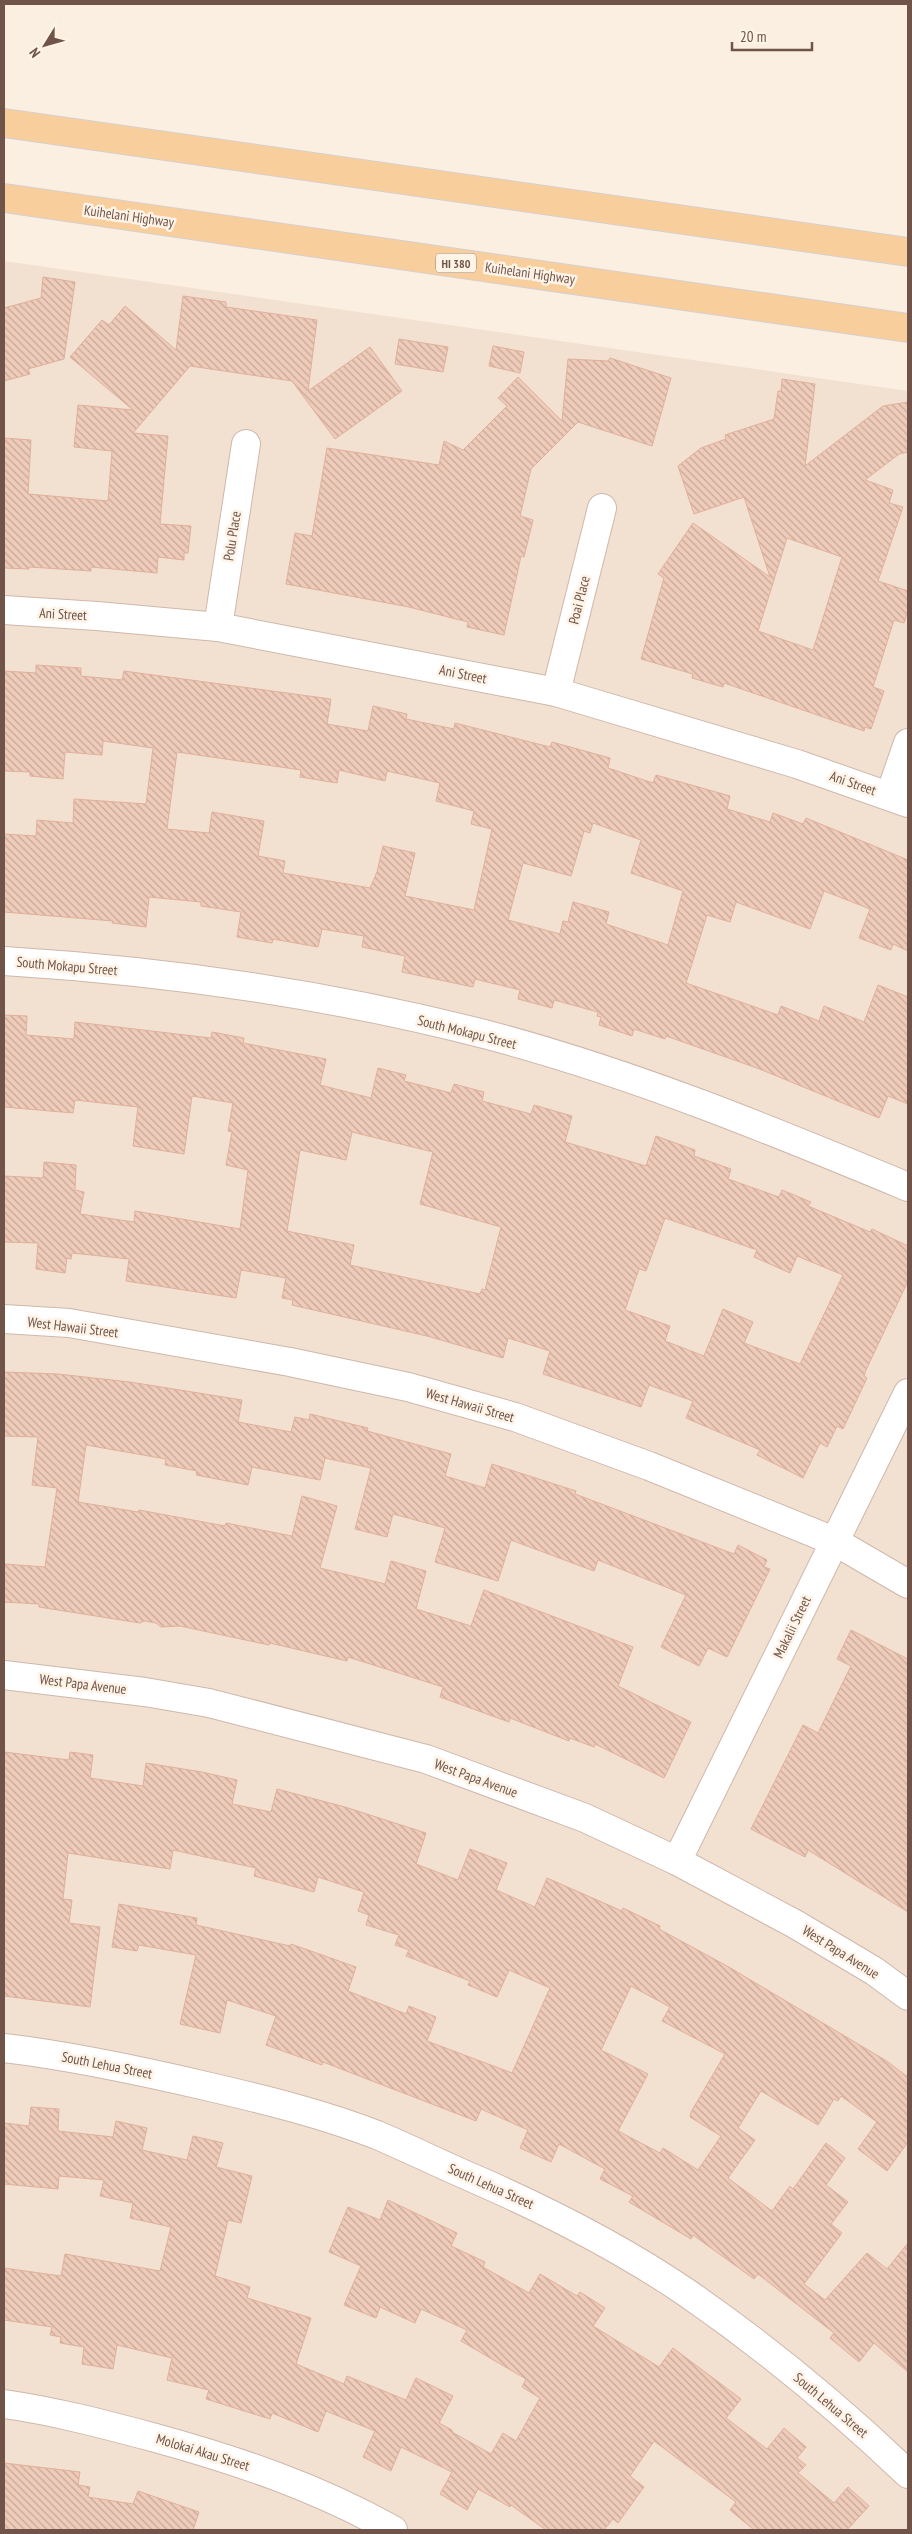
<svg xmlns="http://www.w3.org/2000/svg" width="912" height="2534" viewBox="0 0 912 2534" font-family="'PT Sans Narrow',sans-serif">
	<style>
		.residential { fill: #f2e0d0 }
		.building { fill: url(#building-back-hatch); stroke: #e1b09b; fill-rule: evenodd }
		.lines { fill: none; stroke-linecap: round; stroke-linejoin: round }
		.minor-casing { stroke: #ceb8ac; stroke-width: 30 }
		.tertiary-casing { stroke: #ceb8ac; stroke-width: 30 }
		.primary-casing { stroke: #d7cfcc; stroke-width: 30 }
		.minor { stroke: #fff; stroke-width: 28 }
		.tertiary { stroke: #fff; stroke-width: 28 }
		.primary { stroke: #f8ce9c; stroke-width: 28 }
		.labels { text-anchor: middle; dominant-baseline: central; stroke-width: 5; stroke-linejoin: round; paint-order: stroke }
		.shield { fill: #fef3e7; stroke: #9b8478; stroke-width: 1 }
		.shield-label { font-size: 12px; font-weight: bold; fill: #715449 }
		.street-label { font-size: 14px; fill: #715449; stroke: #fef3e7 }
	</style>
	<defs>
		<pattern id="building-back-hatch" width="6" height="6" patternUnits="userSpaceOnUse" patternTransform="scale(1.25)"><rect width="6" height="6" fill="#efcbba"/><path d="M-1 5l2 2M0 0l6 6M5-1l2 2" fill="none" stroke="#c6a799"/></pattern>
	</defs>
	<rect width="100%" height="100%" fill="#fbefe2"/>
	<path class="residential" d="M4 261 908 391V2530H4Z"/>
	<g class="building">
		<path d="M43 277 75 282 64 359 28 369 30 374 4 381V308L41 298Z"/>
		<path d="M183 296 226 302V307L317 320 308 391 370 347 402 391 335 439 292 381 190 366 133 433 168 436 160 524 191 526 188 553H184V560L158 557 157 573 91 567V571L29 567V569L4 568V438L31 440 28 494 108 501 112 451 74 447 78 405 133 410 70 357 102 320 109 325 125 306 176 350Z"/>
		<path d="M399 339 448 347 443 372 395 364Z"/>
		<path d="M493 346 524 352 520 373 489 366Z"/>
		<path d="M610 358 671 378 652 446 578 422 531 469 520 516 533 520 524 557 521 556 504 635 467 627 468 622 409 607 286 584 295 533 312 536 327 448 439 465 444 441 463 450 507 406 498 398 518 377 562 421 568 359 608 361Z"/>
		<path d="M782 379 815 384 805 466 883 406 908 402V452L899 454 865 480 893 490 889 503 903 507 878 581 908 591V610L904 623 894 620 873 687 884 691 871 729 865 727 864 731 724 683 723 687 692 678 693 674 641 659 664 578 658 574 693 523 770 577 744 497 694 514 678 466 701 448 726 439 725 435 774 419 778 391H781ZM787 538 842 557 813 650 758 631Z"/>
		<path d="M36 665 81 668V676L122 680 124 671 331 699 327 724 368 731 373 706 407 714 406 719 454 729 455 723 550 747 552 742 610 758 608 768 653 783 656 775 730 796 727 809 770 822 773 813 803 824 806 818 908 860V951L893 944 891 950 859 938 870 909 824 891 810 929 736 902 730 922 707 915 686 983 778 1015 781 1006 819 1021 824 1006 864 1022 878 985 908 997V1104L888 1096 879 1118 757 1068 666 1036 665 1039 634 1029 632 1036 599 1025 601 1017 597 1016 598 1012 554 1000 552 1008 518 999 520 990 475 979 473 987 402 972 405 956 362 947 364 936 322 929 318 947 273 939 272 943 237 937 241 912 201 906V902L149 897 146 927 112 923 113 921 4 912V834L36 836 37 820 73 823 74 799 146 804 153 748 103 741 102 755 65 752 63 779 30 776V772L4 771V671L36 673ZM177 752 301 770 300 777 337 783 339 770 385 781 387 771 440 783 436 801 474 811 471 824 492 829 474 910 405 896 415 853 383 846 377 872 370 888 283 873 285 861 258 856 264 821 212 812 209 833 167 829ZM593 823 641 840 631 873 683 891 668 945 606 924 609 912 573 902 568 922 563 921 560 934 508 920 523 863 571 876 584 831 590 833Z"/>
		<path d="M4 1015 27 1016 26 1035 74 1039 75 1022 211 1038 212 1032 244 1038 243 1043 326 1059 320 1085 371 1098 378 1068 406 1075 404 1081 451 1093 454 1084 484 1092 482 1101 531 1114 534 1105 572 1116 565 1142 646 1166 656 1136 695 1150 694 1156 731 1169 728 1179 779 1197 782 1190 811 1202 808 1206 870 1232 872 1229 908 1246V1281L866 1370 864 1376 867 1378 843 1429 837 1426 827 1447 820 1443 803 1478 757 1455 760 1450 686 1418 693 1401 649 1385 641 1407 543 1374 550 1351 508 1338 503 1358 427 1336 292 1305 293 1300 282 1298 286 1278 241 1270 236 1298 126 1281 129 1259 72 1253 71 1259 67 1258 65 1273 36 1269 38 1243 4 1242V1176L43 1178 44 1162 76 1165 75 1190 84 1192 80 1214 134 1222 135 1211 240 1229 248 1170 226 1165 232 1132 228 1131 233 1103 192 1096 184 1154 133 1146 138 1107 75 1100 73 1113 4 1107ZM352 1132 433 1152 420 1204 501 1227 485 1290 482 1289 480 1294 350 1265 354 1245 287 1231 300 1150 346 1160ZM665 1218 757 1250 754 1257 790 1273 797 1256 843 1275 800 1364 744 1343 753 1322 723 1309 704 1356 665 1341 670 1326 625 1310 639 1269 646 1271Z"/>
		<path d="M4 1372 58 1374 130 1382 242 1400 238 1422 291 1432 295 1417 309 1420 310 1414 368 1428 367 1431 451 1454 445 1476 485 1488 492 1464 576 1491 575 1494 734 1554 738 1545 767 1560 764 1567 770 1569 727 1657 708 1648 699 1666 661 1647 686 1595 598 1560 594 1571 511 1540 498 1581 435 1562 445 1528 393 1514 387 1537 355 1529 371 1468 325 1458 320 1480 252 1467 248 1485 196 1475 197 1471 165 1465 166 1459 86 1445 78 1502 138 1512 139 1510 225 1526 226 1523 292 1536 302 1496 337 1506 320 1568 385 1584 391 1561 426 1571 416 1609 471 1626 484 1590 633 1647 618 1686 691 1722 664 1778 595 1744 594 1747 570 1738 569 1741 510 1718 509 1722 440 1697 443 1687 348 1657 347 1661 270 1643 269 1645 180 1626 161 1627 156 1623 144 1621 140 1623 39 1607V1604L4 1602V1564L45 1567 57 1488 32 1485 38 1437 4 1436Z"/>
		<path d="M851 1630 908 1659V1912L808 1850 805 1857 751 1829 803 1725 818 1733 851 1666 837 1659Z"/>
		<path d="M4 1752 69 1760 70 1752 93 1755 90 1778 143 1786 146 1763 202 1772 237 1780 232 1804 271 1812 277 1789 345 1807 426 1833 416 1864 458 1880 470 1849 507 1863 496 1890 535 1907 547 1878 622 1911 623 1908 660 1926 659 1929 727 1966 885 2060 908 2077V2142L887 2171 858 2149 877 2122 841 2096 838 2101 834 2099 818 2125 761 2091 738 2128 755 2140 728 2178 772 2211 790 2186 793 2189 826 2143 845 2158 826 2185 848 2202 831 2224 842 2233 804 2284 825 2300 867 2253 887 2269 908 2243V2372L874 2343 859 2362 830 2338 834 2333 758 2274 754 2279 693 2235 691 2239 629 2202 633 2196 600 2179 605 2169 559 2144 551 2162 520 2148 528 2130 481 2109 476 2121 323 2062 322 2065 266 2045 276 2016 227 2000 220 2033 180 2024 196 1955 139 1945 137 1951 112 1947 119 1904 197 1918 196 1925 290 1946 291 1944 356 1967 348 1991 406 2014 409 2006 436 2017 427 2041 512 2073 550 1988 509 1970 497 1997 468 1985 470 1981 406 1956 409 1950 395 1945 399 1935 366 1925 369 1915 358 1911 364 1892 318 1877 314 1892 254 1876 256 1868 173 1850 170 1869 68 1853 63 1899 72 1900 69 1923 100 1927 90 2007 4 1996ZM631 1986 670 2007 662 2021 725 2054 691 2112 690 2117 721 2136 698 2170 663 2148 660 2153 618 2131 648 2074 601 2050Z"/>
		<path d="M31 2107 59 2109 58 2131 113 2137 116 2121 147 2128 142 2150 187 2160 193 2136 223 2143 216 2167 252 2176 241 2223 228 2220 215 2276 250 2287 247 2298 311 2318 296 2364 344 2384 347 2376 406 2400 416 2378 453 2396 439 2423 452 2430V2432L491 2454 503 2433 516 2441 540 2398 522 2387 526 2379 461 2341 467 2330 421 2309 415 2323 380 2307 376 2318 344 2305 361 2266 329 2252 348 2207 380 2220 388 2200 457 2233 451 2246 485 2262 483 2267 529 2293 540 2274 577 2296 580 2292 605 2308 593 2326 659 2367 673 2348 741 2399 726 2418 767 2449 784 2428 806 2447 797 2458 806 2465 798 2473 834 2503 848 2487 869 2506 847 2530H754L730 2510 736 2502 654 2441 630 2476 644 2487 618 2523 613 2519 604 2530H546L511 2505 510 2507 478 2489 467 2510 440 2494 452 2472 401 2447 391 2471 363 2457 375 2431 326 2411 318 2432 272 2413 270 2419 206 2399 209 2390 167 2380 172 2358 117 2345 113 2369 82 2364 84 2347 60 2343 61 2337 50 2335 52 2327 4 2320V2268L61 2276 65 2254 160 2271 171 2227 130 2218 133 2203 100 2196 104 2180 59 2176 58 2189 4 2184V2123L29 2126Z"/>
		<path d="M4 2463 80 2472 78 2485 90 2487 88 2497 133 2504 138 2491 199 2512 193 2530H4Z"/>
	</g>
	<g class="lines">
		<g class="minor-casing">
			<g id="minor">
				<path d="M4 610 97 616 218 627 556 692 797 764 908 803"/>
				<path d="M218 627 246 444"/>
				<path d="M556 692 602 508"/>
				<path d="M890 795 908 743"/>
				<path d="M4 961C166 971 330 994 488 1035 632 1073 771 1130 908 1187"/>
				<path d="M4 1319 69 1323 290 1362 408 1387 515 1417 649 1466 834 1541 908 1584"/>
				<path d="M677 1861 908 1393"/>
				<path d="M4 2048C73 2056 142 2071 210 2087 266 2100 323 2114 377 2135 410 2149 442 2165 475 2179 548 2211 621 2248 687 2293 765 2347 839 2408 908 2474"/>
				<path d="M4 2404C54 2411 103 2424 152 2437 236 2460 317 2487 393 2530"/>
			</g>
		</g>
		<g class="tertiary-casing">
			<path id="tertiary" d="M4 1675 145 1692 209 1703 426 1759 585 1818 677 1861 795 1924 874 1971 908 1996"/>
		</g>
		<g class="primary-casing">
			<g id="primary">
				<path d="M4 123 908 252"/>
				<path d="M4 198 908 328"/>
			</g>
		</g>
		<use href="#minor" class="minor"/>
		<use href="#tertiary" class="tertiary"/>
		<use href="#primary" class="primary"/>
	</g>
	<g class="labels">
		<rect class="shield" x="436" y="253.5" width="40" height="19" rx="4"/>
		<g class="shield-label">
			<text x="456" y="263">HI 380</text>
		</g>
		<g class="street-label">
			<text transform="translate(129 216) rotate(8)">Kuihelani Highway</text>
			<text transform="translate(530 273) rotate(8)">Kuihelani Highway</text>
			<text transform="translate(232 536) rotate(-81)">Polu Place</text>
			<text transform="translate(579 600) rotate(-76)">Poai Place</text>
			<text transform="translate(63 614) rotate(3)">Ani Street</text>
			<text transform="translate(463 674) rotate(11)">Ani Street</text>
			<text transform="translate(853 783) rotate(19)">Ani Street</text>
			<text transform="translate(67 966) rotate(5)">South Mokapu Street</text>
			<text transform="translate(467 1032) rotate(14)">South Mokapu Street</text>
			<text transform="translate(73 1327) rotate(7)">West Hawaii Street</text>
			<text transform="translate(470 1405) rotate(16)">West Hawaii Street</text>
			<text transform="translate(792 1627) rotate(-64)">Makalii Street</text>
			<text transform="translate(83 1684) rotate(7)">West Papa Avenue</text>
			<text transform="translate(476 1778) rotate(20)">West Papa Avenue</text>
			<text transform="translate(841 1952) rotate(32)">West Papa Avenue</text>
			<text transform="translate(107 2065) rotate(11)">South Lehua Street</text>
			<text transform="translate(491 2186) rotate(24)">South Lehua Street</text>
			<text transform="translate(831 2405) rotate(40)">South Lehua Street</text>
			<text transform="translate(203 2452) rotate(17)">Molokai Akau Street</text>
		</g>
	</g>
	<rect width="912" height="2534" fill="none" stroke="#715449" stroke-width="10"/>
	<g transform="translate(45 45) rotate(233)" stroke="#fef3e7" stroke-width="4" paint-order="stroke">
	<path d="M0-4L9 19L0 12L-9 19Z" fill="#715449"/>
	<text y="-8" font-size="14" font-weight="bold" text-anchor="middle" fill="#715449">N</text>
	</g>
	<path d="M732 42v8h80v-8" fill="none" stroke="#715449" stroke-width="2.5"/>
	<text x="740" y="42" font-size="15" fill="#715449" stroke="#fef3e7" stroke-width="4" paint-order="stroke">20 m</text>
</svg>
